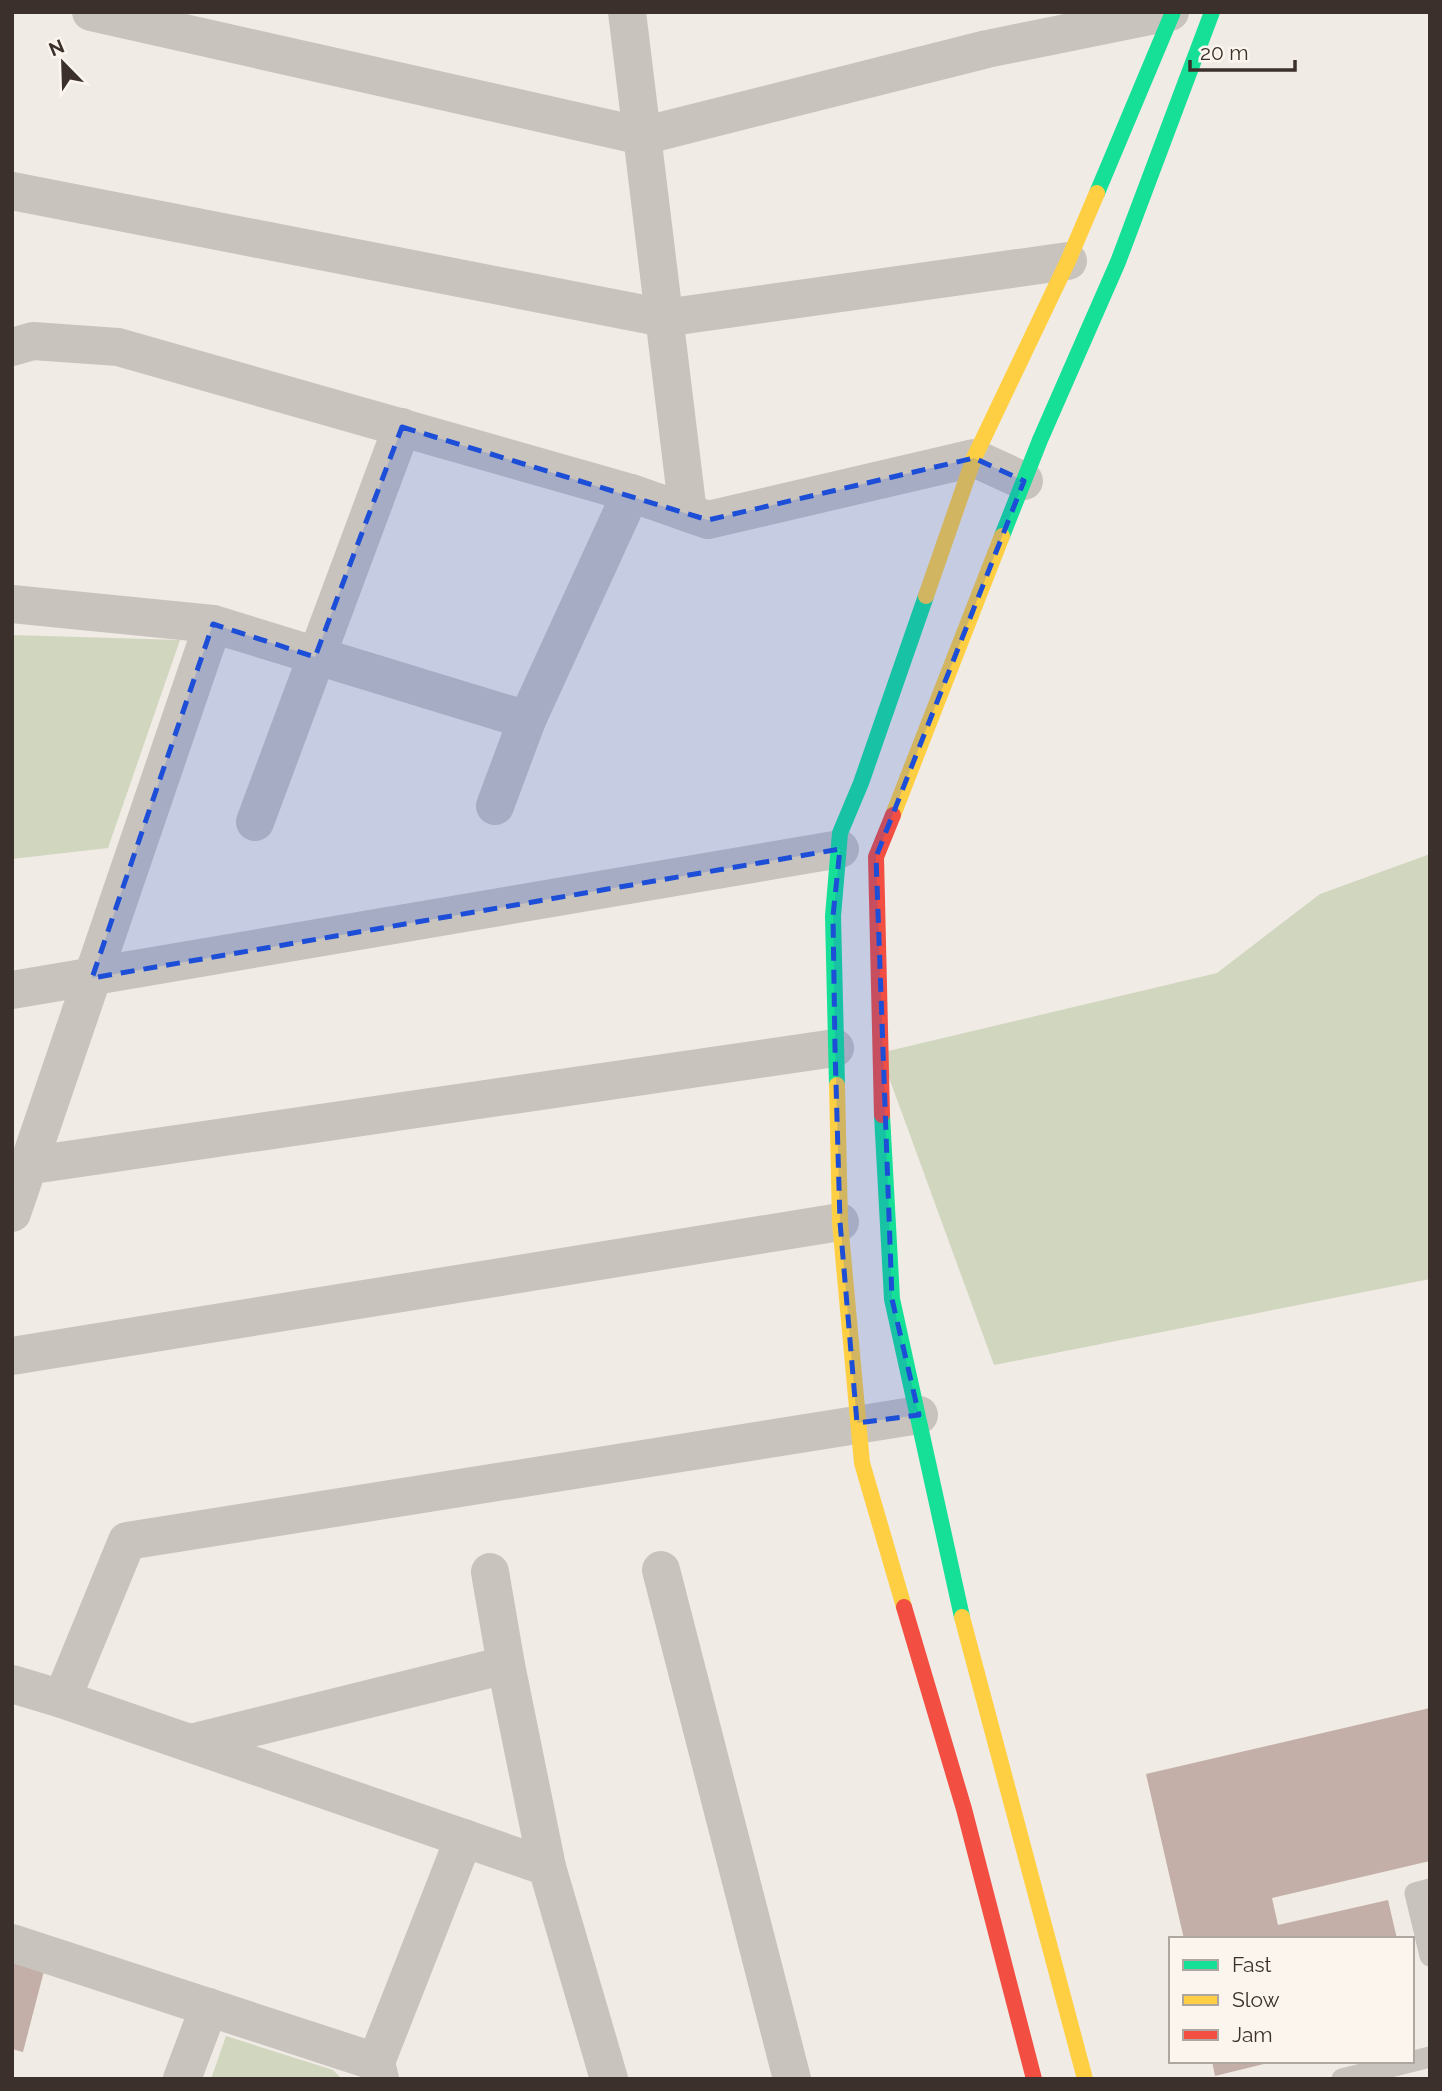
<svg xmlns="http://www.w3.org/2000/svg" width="1442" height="2091" viewBox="0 0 1442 2091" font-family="Raleway,sans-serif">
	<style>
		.green { fill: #d1d6bf }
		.building { fill: #c3afa7 }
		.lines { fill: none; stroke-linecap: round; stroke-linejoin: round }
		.lane { stroke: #c9c3be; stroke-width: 21 }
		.street { stroke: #c9c3be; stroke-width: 38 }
		.fast { stroke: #16e098; stroke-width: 16 }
		.slow { stroke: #ffcf43; stroke-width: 16 }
		.jam { stroke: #f24e42; stroke-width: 16 }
		.marked { fill: #1d4ed8; fill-opacity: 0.2; stroke: #1d4ed8; stroke-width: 5; stroke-dasharray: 14 9; stroke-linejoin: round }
	</style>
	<rect width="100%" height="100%" fill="#f0ebe5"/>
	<g class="green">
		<path d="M12 635 180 640 108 848 12 859Z"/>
		<path d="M1430 854V1279L994 1365 880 1053 1217 973 1320 894Z"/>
		<path d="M226 2036 333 2070 342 2079H211Z"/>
	</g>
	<g class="building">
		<path d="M1430 1708V1861L1272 1898 1278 1925 1388 1900 1397 1939H1184L1146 1774Z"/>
		<path d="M12 1963 44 1971 23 2052 12 2049Z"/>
		<path d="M1212 2061H1272V2062L1215 2076Z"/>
	</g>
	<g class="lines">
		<g class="lane">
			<path d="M1430 1889 1415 1893 1430 1956"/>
			<path d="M1342 2079 1430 2057"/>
		</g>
		<g class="street">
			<path d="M91 12 642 136 987 49 1170 12"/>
			<path d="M627 12 688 513"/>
			<path d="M12 191 664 318 1068 261"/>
			<path d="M12 347 33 341 118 347 631 493"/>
			<path d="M12 604 213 624 12 1213"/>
			<path d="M213 624 527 720 495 806"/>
			<path d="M527 720 631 493 708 520 974 458 1024 481"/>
			<path d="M255 822 402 427"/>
			<path d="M12 990 840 849"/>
			<path d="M12 1168 835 1048"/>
			<path d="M12 1356 840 1222"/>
			<path d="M661 1570 792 2079"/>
			<path d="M490 1572 506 1665"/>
			<path d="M12 1684 62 1699 127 1541 919 1415"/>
			<path d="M62 1699 547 1867 609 2079"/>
			<path d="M191 1743 506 1665 547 1867"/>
			<path d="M12 1943 376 2062 380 2079"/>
			<path d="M376 2062 464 1838"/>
			<path d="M182 2079 209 2007"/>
		</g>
		<g class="fast">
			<path d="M1097 193 1173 12"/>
			<path d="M1002 536 1040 440 1118 262 1212 12"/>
			<path d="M837 1085 833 916 840 833 861 783 926 596"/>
			<path d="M882 1115 892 1299 962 1617"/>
		</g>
		<g class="slow">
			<path d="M926 596 974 458 1068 261 1097 193"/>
			<path d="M893 815 1002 536"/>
			<path d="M837 1085 840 1222 862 1463 904 1607"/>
			<path d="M962 1617 1085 2079"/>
		</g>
		<g class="jam">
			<path d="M882 1115 876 857 893 815"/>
			<path d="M904 1607 964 1809 1034 2079"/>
		</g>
	</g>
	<path class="marked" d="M402 427 708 520 974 458 1024 481 876 857 892 1299 919 1415 857 1423 840 1222 835 1048 833 916 840 849 92 978 213 624 315 657Z"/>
	<rect width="1442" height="2091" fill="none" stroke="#3b302b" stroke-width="28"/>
	<rect x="1169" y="1937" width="245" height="126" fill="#fbf5ee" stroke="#aea6a0" stroke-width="2"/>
	<rect x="1183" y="1960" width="35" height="10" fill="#16e098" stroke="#aea6a0" stroke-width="2"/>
	<text x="1232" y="1972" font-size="21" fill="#3b302b">Fast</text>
	<rect x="1183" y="1995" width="35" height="10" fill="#ffcf43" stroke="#aea6a0" stroke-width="2"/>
	<text x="1232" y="2007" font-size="21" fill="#3b302b">Slow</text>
	<rect x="1183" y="2030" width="35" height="10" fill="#f24e42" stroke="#aea6a0" stroke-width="2"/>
	<text x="1232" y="2042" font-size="21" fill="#3b302b">Jam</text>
	<g transform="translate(63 63) rotate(337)" stroke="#fbf5ee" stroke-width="5" paint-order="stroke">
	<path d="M0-5L12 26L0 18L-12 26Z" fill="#3b302b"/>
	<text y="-10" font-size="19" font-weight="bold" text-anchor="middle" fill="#3b302b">N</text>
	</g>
	<path d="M1190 60v10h105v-10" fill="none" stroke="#3b302b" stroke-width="3.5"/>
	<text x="1200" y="60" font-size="21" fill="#3b302b" stroke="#fbf5ee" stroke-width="5" paint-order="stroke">20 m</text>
</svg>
